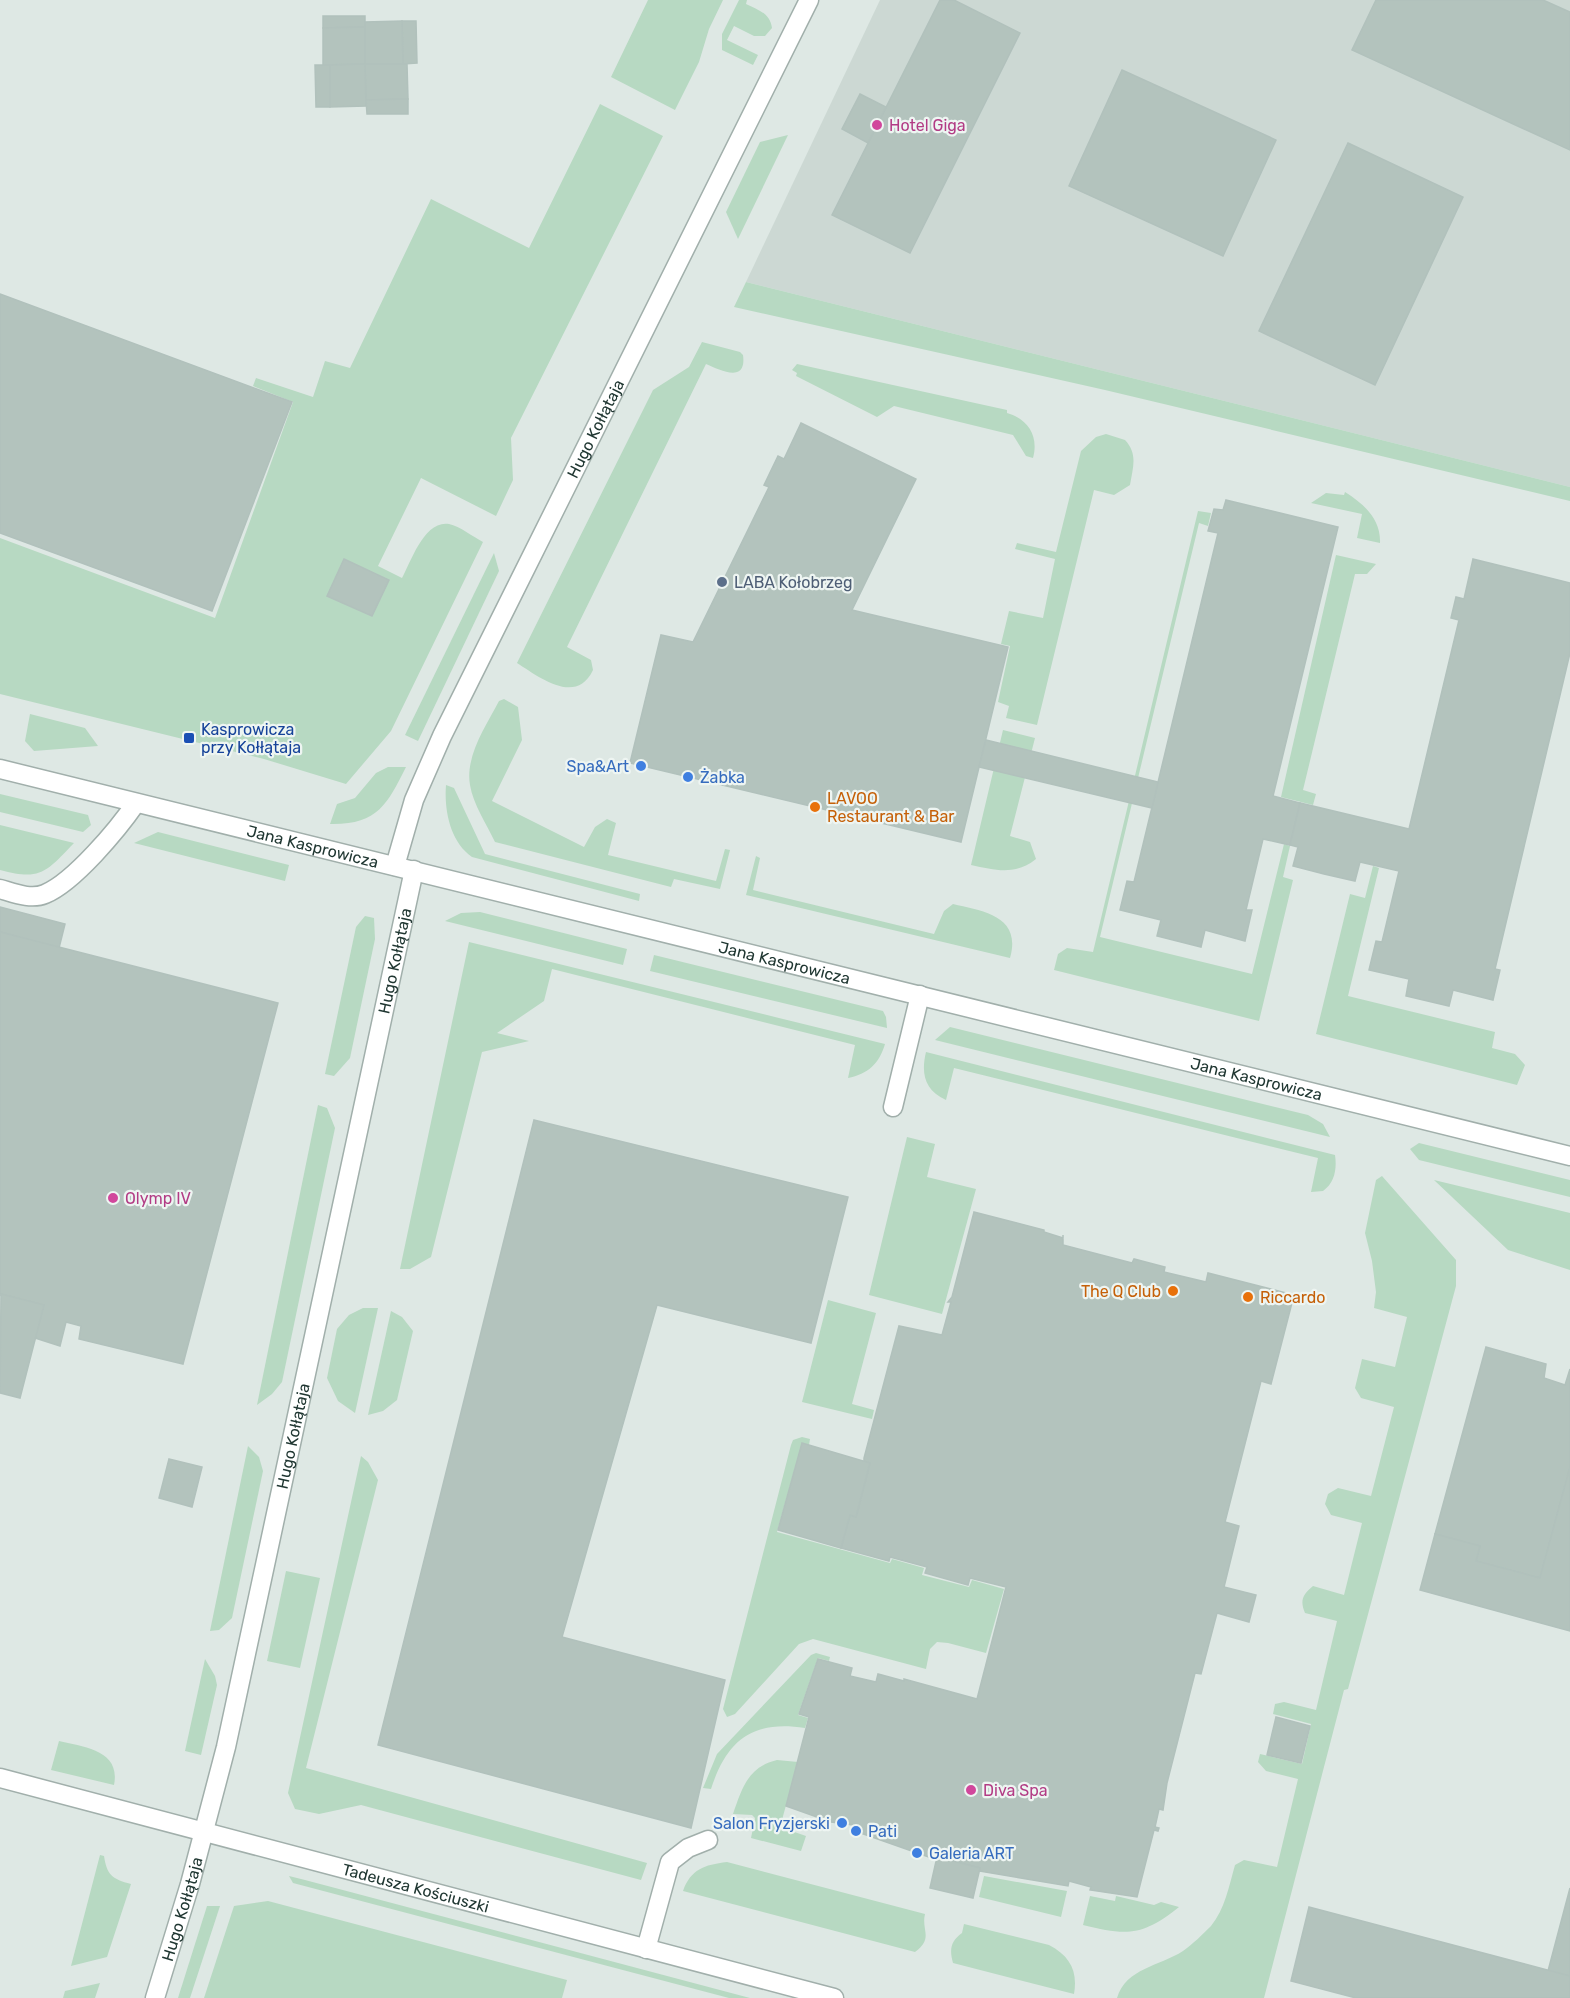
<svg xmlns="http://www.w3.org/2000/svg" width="1570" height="1998" viewBox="0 0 1570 1998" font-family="Rubik,sans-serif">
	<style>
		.built { fill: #ccd8d3 }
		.green { fill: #b7d9c2 }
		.building { fill: #b3c3bd; stroke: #b1c1bc; stroke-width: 1.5 }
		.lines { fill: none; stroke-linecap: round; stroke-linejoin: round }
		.minor-casing { stroke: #a1afab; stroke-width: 21 }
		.minor { stroke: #fff; stroke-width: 18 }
		.hotel-dot { fill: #d1479c; stroke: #eef5f2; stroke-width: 2 }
		.service-dot { fill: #5c6f8a; stroke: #eef5f2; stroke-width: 2 }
		.transit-dot { fill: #1a4fb4; stroke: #eef5f2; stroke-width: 2 }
		.shop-dot { fill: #3f7fe0; stroke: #eef5f2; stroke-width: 2 }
		.food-dot { fill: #e8710a; stroke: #eef5f2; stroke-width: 2 }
		.labels { text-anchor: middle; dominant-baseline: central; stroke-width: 4.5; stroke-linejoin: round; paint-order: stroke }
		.hotel-label { font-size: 16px; fill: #b23c85; stroke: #eef5f2; text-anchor: start }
		.street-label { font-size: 16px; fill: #203732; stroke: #eef5f2 }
		.service-label { font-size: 16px; fill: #4e5e75; stroke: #eef5f2; text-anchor: start }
		.transit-label { font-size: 16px; fill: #164399; stroke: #eef5f2; text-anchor: start }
		.shop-label { font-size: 16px; fill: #366cbe; stroke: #eef5f2; text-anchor: start }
		.food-label { font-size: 16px; fill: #c56008; stroke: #eef5f2; text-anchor: start }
	</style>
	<rect width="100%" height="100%" fill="#dee8e4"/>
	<path class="built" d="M880 0H1570V487L746 282Z"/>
	<g class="green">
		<path d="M648 0H723L709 29 699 62 675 110 611 77Z"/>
		<path d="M739 0H747L746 4C758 10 770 13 772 28L765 36H754L734 26 727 40 758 55 753 65 722 50V34Z"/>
		<path d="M600 104 663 136 511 438 513 480 496 516 421 478 378 566 402 578C411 562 424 520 449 524 460 526 473 537 483 542L391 731 346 784 264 759 0 694V538L215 618 293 402 253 386 256 378 313 397 325 361 350 368 431 199 529 248Z"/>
		<path d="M788 135 738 239 726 212 760 142Z"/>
		<path d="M746 282 1570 487V501L1105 390 734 307Z"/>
		<path d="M702 342 740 352 743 355C747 384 720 370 706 364L567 647 591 660 593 670C576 706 539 677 517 663L653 390 689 367Z"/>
		<path d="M797 364 1007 410V413C1028 419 1039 436 1033 458L1026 456 1013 435 894 406 877 417 796 376 797 373 792 370Z"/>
		<path d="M1106 434 1125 440C1138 454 1133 467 1130 485L1114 495 1094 490 1037 725 1006 718 1009 706 998 702 1010 646 1001 644 1009 611 1043 618 1055 559 1015 549 1017 543 1056 552 1081 451 1096 437Z"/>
		<path d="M1345 492C1364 504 1381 519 1380 543L1357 538 1362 514 1311 503 1326 493 1344 495Z"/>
		<path d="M1198 511 1211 513 1208 526 1199 523 1100 937 1252 974 1284 844 1290 846 1283 877 1293 880 1259 1021 1054 970 1058 954 1067 948 1093 952Z"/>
		<path d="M494 553 499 571 418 741 405 735Z"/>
		<path d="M1336 555 1376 564 1367 574H1355L1303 790 1316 794 1313 805 1281 797Z"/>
		<path d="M504 699 518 707 522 740 492 801 584 847 595 827 607 819 616 823 608 855 716 881 725 849 730 850 720 889 674 879 671 887 495 842C487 825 473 804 470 785 465 756 486 726 499 701Z"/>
		<path d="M30 714 85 728 98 746 34 751 25 741Z"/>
		<path d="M1003 730 1035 738 1010 836 1030 842 1036 859C1015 876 995 870 971 865Z"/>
		<path d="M388 767H406C387 805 377 825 330 824L337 804 355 798 376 773Z"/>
		<path d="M446 785 454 788 485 854 640 894 639 901 472 857C450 842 444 810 446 785Z"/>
		<path d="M0 794 88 815 91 825 83 832 0 812Z"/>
		<path d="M0 825 74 843C46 872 41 881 0 870Z"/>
		<path d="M158 832 289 865 285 881 134 843Z"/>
		<path d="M756 856 760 858 753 890 934 934 944 911 953 904C983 911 1022 916 1010 958L746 895Z"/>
		<path d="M1373 866 1379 868 1348 996 1495 1032 1492 1048 1515 1054 1525 1065 1517 1085 1316 1034 1350 894 1365 898Z"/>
		<path d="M480 912 627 949 623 965 445 921 461 913Z"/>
		<path d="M365 916 374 918 375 939 350 1058 334 1076 325 1074 356 927Z"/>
		<path d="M469 942 885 1044C879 1064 868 1074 848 1078L855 1045 552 969 544 1001 497 1033 529 1041 482 1052 431 1257 410 1269H400Z"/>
		<path d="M654 955 883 1011 886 1017 887 1028 650 971Z"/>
		<path d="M950 1027 1308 1115 1323 1124 1330 1137 935 1040Z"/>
		<path d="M926 1052 1335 1155C1337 1168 1335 1183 1323 1191L1311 1192 1318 1158 954 1068 946 1100C924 1090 921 1073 926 1052Z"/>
		<path d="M318 1105 327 1108 335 1128 282 1382 272 1394 257 1405Z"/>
		<path d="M907 1137 935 1144 927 1177 976 1189 942 1314 869 1295Z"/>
		<path d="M1419 1143 1570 1180V1197L1419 1160 1410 1149Z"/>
		<path d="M1382 1176 1456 1260V1286L1348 1689 1344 1690 1264 1998H1117C1126 1968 1160 1966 1183 1951 1193 1944 1203 1934 1211 1926 1225 1909 1229 1886 1235 1865L1244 1860 1277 1867 1298 1779 1266 1771 1258 1762 1260 1754 1302 1764 1311 1724 1273 1714 1275 1704 1284 1702 1316 1710 1337 1621 1305 1613C1300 1601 1302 1595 1313 1586L1344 1595 1362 1523 1331 1515 1325 1504 1328 1494 1338 1488 1371 1496 1394 1407 1361 1398 1355 1388 1362 1359 1395 1367 1407 1317 1374 1308 1376 1292 1372 1261 1365 1233 1376 1180Z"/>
		<path d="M1434 1180 1570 1213V1270L1508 1250Z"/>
		<path d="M828 1300 876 1313 852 1404 874 1410 872 1419 802 1402Z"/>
		<path d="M363 1308H378L355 1413 338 1401 327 1378 337 1329 349 1315Z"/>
		<path d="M391 1311 402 1317 413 1331 397 1400 383 1411 368 1415Z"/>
		<path d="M802 1437 810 1439 809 1445 802 1443 777 1532 890 1563 892 1559 924 1568 922 1575 969 1587 972 1580 1004 1589 986 1653 948 1643 937 1642 930 1649 926 1669 813 1639 799 1644 735 1714 727 1717 723 1709 791 1445 793 1440Z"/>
		<path d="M248 1446 259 1457 263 1471 232 1618 219 1630 210 1631Z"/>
		<path d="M361 1456 368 1462 378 1480 306 1768 647 1863 641 1880 361 1805 319 1814 295 1809 288 1793Z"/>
		<path d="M286 1571 320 1578 300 1668 267 1661Z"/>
		<path d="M816 1653 830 1657 829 1661 818 1658 798 1715 808 1718 805 1728C752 1720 727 1740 711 1789L703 1788 717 1754 811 1655Z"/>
		<path d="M205 1659 215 1676 217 1685 201 1755 185 1751Z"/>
		<path d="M59 1741C84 1747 121 1750 114 1785L51 1770Z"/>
		<path d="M777 1760 798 1762 780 1827 806 1836 801 1851 751 1838 755 1818 752 1815 733 1814C742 1788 748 1767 777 1760Z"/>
		<path d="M100 1855 104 1856C107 1875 112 1879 131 1884L107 1957 71 1966Z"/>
		<path d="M727 1862 925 1914C921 1930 934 1938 915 1952L683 1891C691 1869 704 1865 727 1862Z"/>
		<path d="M289 1876 305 1880 750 1998H729L293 1883Z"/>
		<path d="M984 1876 1067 1891 1061 1917 979 1897Z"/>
		<path d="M1090 1896 1115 1901 1116 1896 1154 1905 1161 1902 1179 1907C1143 1936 1127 1936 1083 1925Z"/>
		<path d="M268 1901 567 1980 562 1998H204L234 1906Z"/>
		<path d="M207 1906H220L190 1998H178Z"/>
		<path d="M964 1924 1049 1945C1070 1956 1078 1971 1074 1994L953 1963C949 1949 951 1941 962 1933Z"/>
		<path d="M100 1983 95 1998H63L65 1991Z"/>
	</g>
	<g class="building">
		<path d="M940 0H954L1020 33 910 253 832 215Z"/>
		<path d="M1376 0H1543L1570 12V150L1352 50Z"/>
		<path d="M323 16H365V27L323 28Z"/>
		<path d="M402 21H416L417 63 403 64Z"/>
		<path d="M402 21 403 64H365V22Z"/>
		<path d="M365 27V64L323 65V28Z"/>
		<path d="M365 64H407L408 99 366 100Z"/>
		<path d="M365 64 366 106 330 107V65Z"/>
		<path d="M315 65H330V107H316Z"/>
		<path d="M1122 70 1276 140 1223 256 1069 186Z"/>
		<path d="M860 94 886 107 868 143 842 129Z"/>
		<path d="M408 99V114H367L366 100Z"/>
		<path d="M1348 143 1463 197 1375 385 1259 331Z"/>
		<path d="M0 294 292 402 212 611 0 533Z"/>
		<path d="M801 423 916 479 852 610 1008 647 961 842 630 763 661 635 693 642 769 487 764 485 778 456 784 459Z"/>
		<path d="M1226 500 1338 527 1273 796 1300 803 1290 845 1263 839 1246 910H1252L1245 941 1205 930 1201 947 1157 936 1161 920 1120 910 1127 881 1134 882 1218 533 1208 531 1214 509 1223 510Z"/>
		<path d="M344 559 389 580 372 616 327 596Z"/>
		<path d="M1473 559 1570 583V653L1495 969 1500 970 1493 1000 1453 990 1449 1006 1406 996 1409 979 1369 970 1376 941 1382 942 1399 871 1360 862 1355 881 1324 874 1293 866 1298 847 1290 845 1300 803 1409 829 1459 620 1451 618 1456 597 1464 599Z"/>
		<path d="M986 740 1158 782 1152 808 979 767Z"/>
		<path d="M0 907 65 924 59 948 0 932Z"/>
		<path d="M0 932 278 1003 183 1364 79 1339 81 1326 66 1322 60 1346 35 1338 44 1305 1 1294 0 1296Z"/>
		<path d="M534 1120 848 1197 811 1343 657 1305 562 1637 725 1680 691 1828 378 1745Z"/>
		<path d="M974 1212 1044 1230V1232L1063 1238V1235V1245L1132 1263 1134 1259 1165 1267 1164 1272 1206 1282 1208 1273 1294 1295 1271 1384 1261 1381 1225 1522 1239 1526 1224 1587 1256 1595 1249 1622 1217 1613 1201 1674 1195 1673 1167 1783 1163 1810 1159 1809 1155 1827 1159 1828 1158 1831 1154 1830 1137 1897 1090 1890 1091 1887 1069 1881 1068 1886 979 1871 980 1868 937 1857V1860L852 1830 853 1825 831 1822 786 1806 809 1717 799 1714 818 1659 852 1668 850 1676 876 1682 878 1674 904 1681V1679L977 1699 1006 1587 970 1578 968 1585 925 1573 927 1567 890 1557 889 1561 841 1548 850 1515 856 1517 870 1463 864 1461V1458L899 1326 942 1335 951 1302H948L952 1297Z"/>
		<path d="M1 1294 44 1305 20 1398 0 1393Z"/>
		<path d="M1486 1347 1546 1364 1544 1378 1565 1385 1570 1369V1467L1540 1578 1476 1561 1480 1546 1435 1534Z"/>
		<path d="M802 1443 870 1463 856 1517 850 1515 841 1548 778 1530Z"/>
		<path d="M169 1459 202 1467 192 1507 159 1498Z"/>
		<path d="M1570 1467V1631L1420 1590 1435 1534 1480 1546 1476 1561 1540 1578Z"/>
		<path d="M1276 1717 1310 1726 1301 1763 1267 1755Z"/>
		<path d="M937 1857 980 1868 973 1898 930 1888Z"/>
		<path d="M1570 1888V1976L1548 1971Z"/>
		<path d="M1309 1907 1570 1976V1998H1356L1291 1981Z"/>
	</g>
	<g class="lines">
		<g class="minor-casing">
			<g id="minor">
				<path id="s1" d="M0 769 1570 1156"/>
				<path id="s2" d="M395 866 414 800 442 736 809 0"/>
				<path d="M0 889C14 893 31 900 45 894 74 882 118 829 136 803"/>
				<path d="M893 1107 920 995"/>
				<path id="s3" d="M0 1778 834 1998"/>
				<path d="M646 1949 670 1862 688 1848 708 1840"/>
				<path id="s4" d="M155 1998 190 1884 226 1747 414 870"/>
			</g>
		</g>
		<use href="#minor" class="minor"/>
	</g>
	<g class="hotel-dot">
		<circle cx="877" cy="125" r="6"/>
		<circle cx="113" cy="1198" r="6"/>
		<circle cx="971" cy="1790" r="6"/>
	</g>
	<circle class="service-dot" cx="722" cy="582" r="6"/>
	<rect class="transit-dot" x="183" y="732" width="12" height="12" rx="3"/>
	<g class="shop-dot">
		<circle cx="641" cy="766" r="6"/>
		<circle cx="688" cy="777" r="6"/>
		<circle cx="842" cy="1823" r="6"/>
		<circle cx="856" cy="1831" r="6"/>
		<circle cx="917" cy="1853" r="6"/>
	</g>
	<g class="food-dot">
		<circle cx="815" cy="807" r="6"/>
		<circle cx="1173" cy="1291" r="6"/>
		<circle cx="1248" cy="1297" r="6"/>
	</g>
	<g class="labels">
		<g class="hotel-label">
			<text x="889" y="125">Hotel Giga</text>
			<text x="125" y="1198">Olymp IV</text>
			<text x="983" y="1790">Diva Spa</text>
		</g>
		<g class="street-label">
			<text stroke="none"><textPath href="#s2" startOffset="482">Hugo Kołłątaja</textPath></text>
			<text stroke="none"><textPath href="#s1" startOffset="322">Jana Kasprowicza</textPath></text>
			<text stroke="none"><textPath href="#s4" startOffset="1065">Hugo Kołłątaja</textPath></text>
			<text stroke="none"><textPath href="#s1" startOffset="808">Jana Kasprowicza</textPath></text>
			<text stroke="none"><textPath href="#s1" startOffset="1294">Jana Kasprowicza</textPath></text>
			<text stroke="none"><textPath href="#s4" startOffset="579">Hugo Kołłątaja</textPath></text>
			<text stroke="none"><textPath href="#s3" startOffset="430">Tadeusza Kościuszki</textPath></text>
			<text stroke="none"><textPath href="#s4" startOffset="93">Hugo Kołłątaja</textPath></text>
		</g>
		<g class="service-label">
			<text x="734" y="582">LABA Kołobrzeg</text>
		</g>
		<g class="transit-label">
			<text x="201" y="729">Kasprowicza<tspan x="201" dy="18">przy Kołłątaja</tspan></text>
		</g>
		<g class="shop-label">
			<text x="629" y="766" text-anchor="end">Spa&amp;Art</text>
			<text x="700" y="777">Żabka</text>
			<text x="830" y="1823" text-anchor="end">Salon Fryzjerski</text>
			<text x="868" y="1831">Pati</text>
			<text x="929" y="1853">Galeria ART</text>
		</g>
		<g class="food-label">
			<text x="827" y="798">LAVOO<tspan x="827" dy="18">Restaurant &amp; Bar</tspan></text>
			<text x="1161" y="1291" text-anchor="end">The Q Club</text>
			<text x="1260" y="1297">Riccardo</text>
		</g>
	</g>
</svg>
